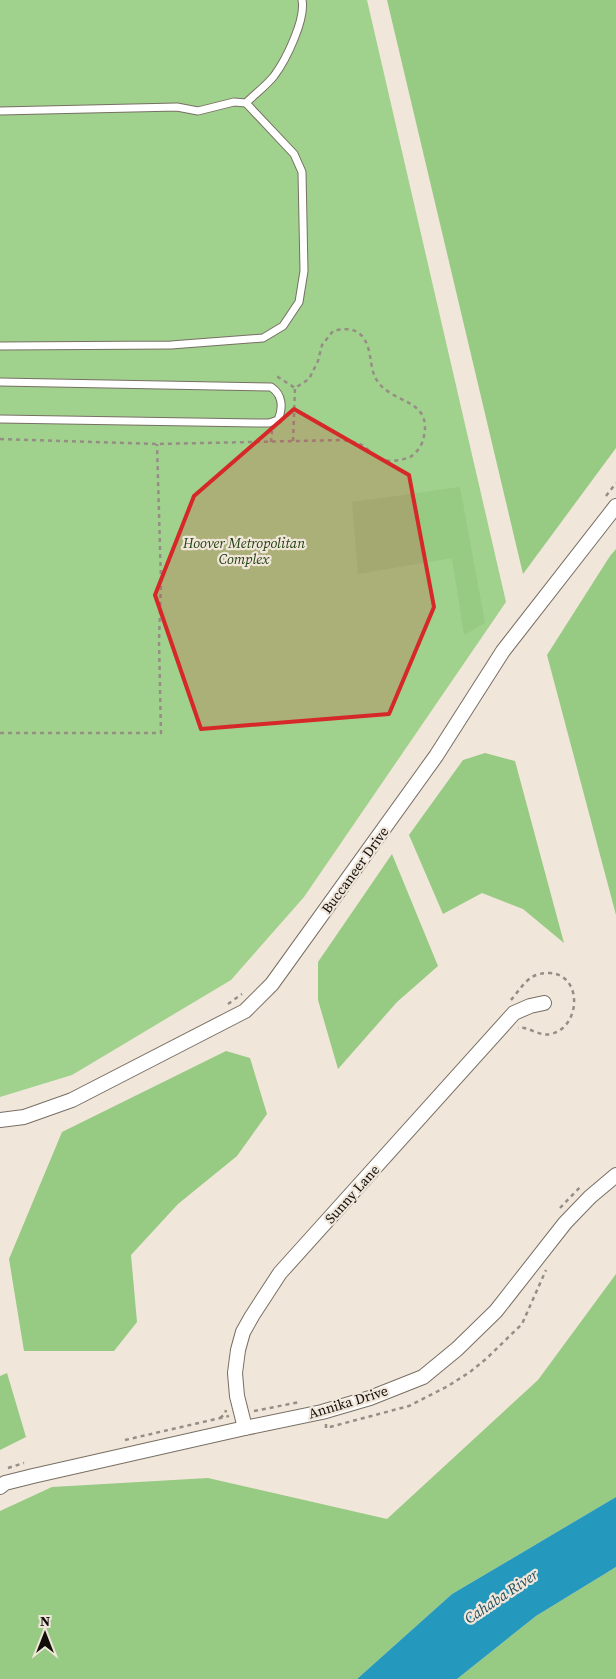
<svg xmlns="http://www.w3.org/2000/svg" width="616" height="1679" viewBox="0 0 616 1679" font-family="'Source Serif 4',serif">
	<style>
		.green { fill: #a0d18d }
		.forest { fill: #97ca83 }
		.water { fill: #2498bd }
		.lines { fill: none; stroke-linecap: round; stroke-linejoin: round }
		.lane-casing { stroke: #786f64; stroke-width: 9 }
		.street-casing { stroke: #786f64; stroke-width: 16 }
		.path { stroke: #968e85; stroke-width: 2.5; stroke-dasharray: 4 4; stroke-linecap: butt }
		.lane { stroke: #fff; stroke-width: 7 }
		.street { stroke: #fff; stroke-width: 14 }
		.marked { fill: #d62828; fill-opacity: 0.2; stroke: #d62828; stroke-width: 4; stroke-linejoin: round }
		.labels { text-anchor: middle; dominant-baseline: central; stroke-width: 4.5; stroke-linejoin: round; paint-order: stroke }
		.park-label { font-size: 14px; font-style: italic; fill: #1f4010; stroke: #f1e6da }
		.street-label { font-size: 14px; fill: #120f0b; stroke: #f1e6da }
		.water-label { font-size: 15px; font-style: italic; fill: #204e5e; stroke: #f1e6da }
	</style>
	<rect width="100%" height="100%" fill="#f1e6da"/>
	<path class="green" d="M0 0H367L506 602 304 897 231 980 72 1075 0 1097Z"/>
	<g class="forest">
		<path d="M387 0H616V448L523 574Z"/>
		<path d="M460 487 485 623 464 635 452 558 358 574 352 502Z"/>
		<path d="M616 549V915L547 655 610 556Z"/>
		<path d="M485 753 515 761 564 943 523 909 482 893 443 914 409 835 463 760Z"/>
		<path d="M392 854 438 966 397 1002 338 1069 318 1000V962Z"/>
		<path d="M226 1051 250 1058 267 1114 237 1156 178 1204 131 1255 137 1322 114 1351H24L9 1259 62 1132Z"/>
		<path d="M616 1274V1497L452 1594 357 1679H0V1511L52 1487 208 1478 387 1519 538 1380Z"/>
		<path d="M7 1373 26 1437 0 1450V1376Z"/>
		<path d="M616 1567V1679H457L536 1616Z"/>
	</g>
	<path class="water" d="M616 1497V1567L536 1616 457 1679H357L452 1594Z"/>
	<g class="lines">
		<g class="lane-casing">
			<g id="lane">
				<path d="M246 103C255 94 266 86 274 76 286 60 306 19 302 0"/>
				<path d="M0 111 177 107 198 111 234 102 246 103 294 154 302 172 304 271 299 302 283 326 263 338 171 345 0 346"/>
				<path d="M0 382 271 387C283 395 283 408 278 420L269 423H259L0 419"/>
			</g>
		</g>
		<g class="street-casing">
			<g id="street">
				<path d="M0 1120 24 1117 72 1100 245 1011 272 984 436 756 503 651 616 506"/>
				<path d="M245 1428 237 1396 235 1373 238 1350 243 1332 252 1316 280 1273 514 1013 530 1006 544 1003"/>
				<path d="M0 1487 5 1483 33 1476 245 1428 322 1412 370 1398 423 1377 457 1349 496 1311 565 1223 590 1197 616 1175"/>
			</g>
		</g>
		<g class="path">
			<path d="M0 439 157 444 344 440C349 442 357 442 362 445 367 448 372 454 377 457 385 463 400 461 410 457 415 455 422 445 423 440 435 396 389 406 375 377 369 364 372 346 361 335 353 327 342 329 333 331L322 345 318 361 309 379 295 388 278 377H275"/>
			<path d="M293 441 295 388"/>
			<path d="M271 442 272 431"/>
			<path d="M606 496 616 483"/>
			<path d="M0 733H161L159 641 161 582 157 444"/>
			<path d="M511 1000C517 993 524 982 532 977 537 974 543 973 550 973 583 975 581 1027 551 1034 539 1037 529 1026 518 1028"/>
			<path d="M228 1004 242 994"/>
			<path d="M560 1208 582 1185"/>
			<path d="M254 1411 300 1402"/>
			<path d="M220 1418 225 1414 226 1410"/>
			<path d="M326 1424V1428L409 1406 448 1386 470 1372 486 1359 522 1324 546 1270"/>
			<path d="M125 1440 229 1416"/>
			<path d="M8 1468 24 1463"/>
		</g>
		<use href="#lane" class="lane"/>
		<use href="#street" class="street"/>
	</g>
	<path class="marked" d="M294 409 409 475 434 607 389 714 201 729 155 595 194 496Z"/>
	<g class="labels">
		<g class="park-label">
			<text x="244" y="543">Hoover Metropolitan<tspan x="244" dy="16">Complex</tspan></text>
		</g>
		<g class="street-label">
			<text transform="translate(355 870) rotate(-54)">Buccaneer Drive</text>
			<text transform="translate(352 1194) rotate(-48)">Sunny Lane</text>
			<text transform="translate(348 1402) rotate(-17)">Annika Drive</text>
		</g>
		<g class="water-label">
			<text transform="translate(501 1596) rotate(-34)">Cahaba River</text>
		</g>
	</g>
	<g transform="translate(45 1634)" stroke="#f1e6da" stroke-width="4" paint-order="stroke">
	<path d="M0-4L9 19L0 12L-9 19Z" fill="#120f0b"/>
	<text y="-8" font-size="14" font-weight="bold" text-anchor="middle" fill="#120f0b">N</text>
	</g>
</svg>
